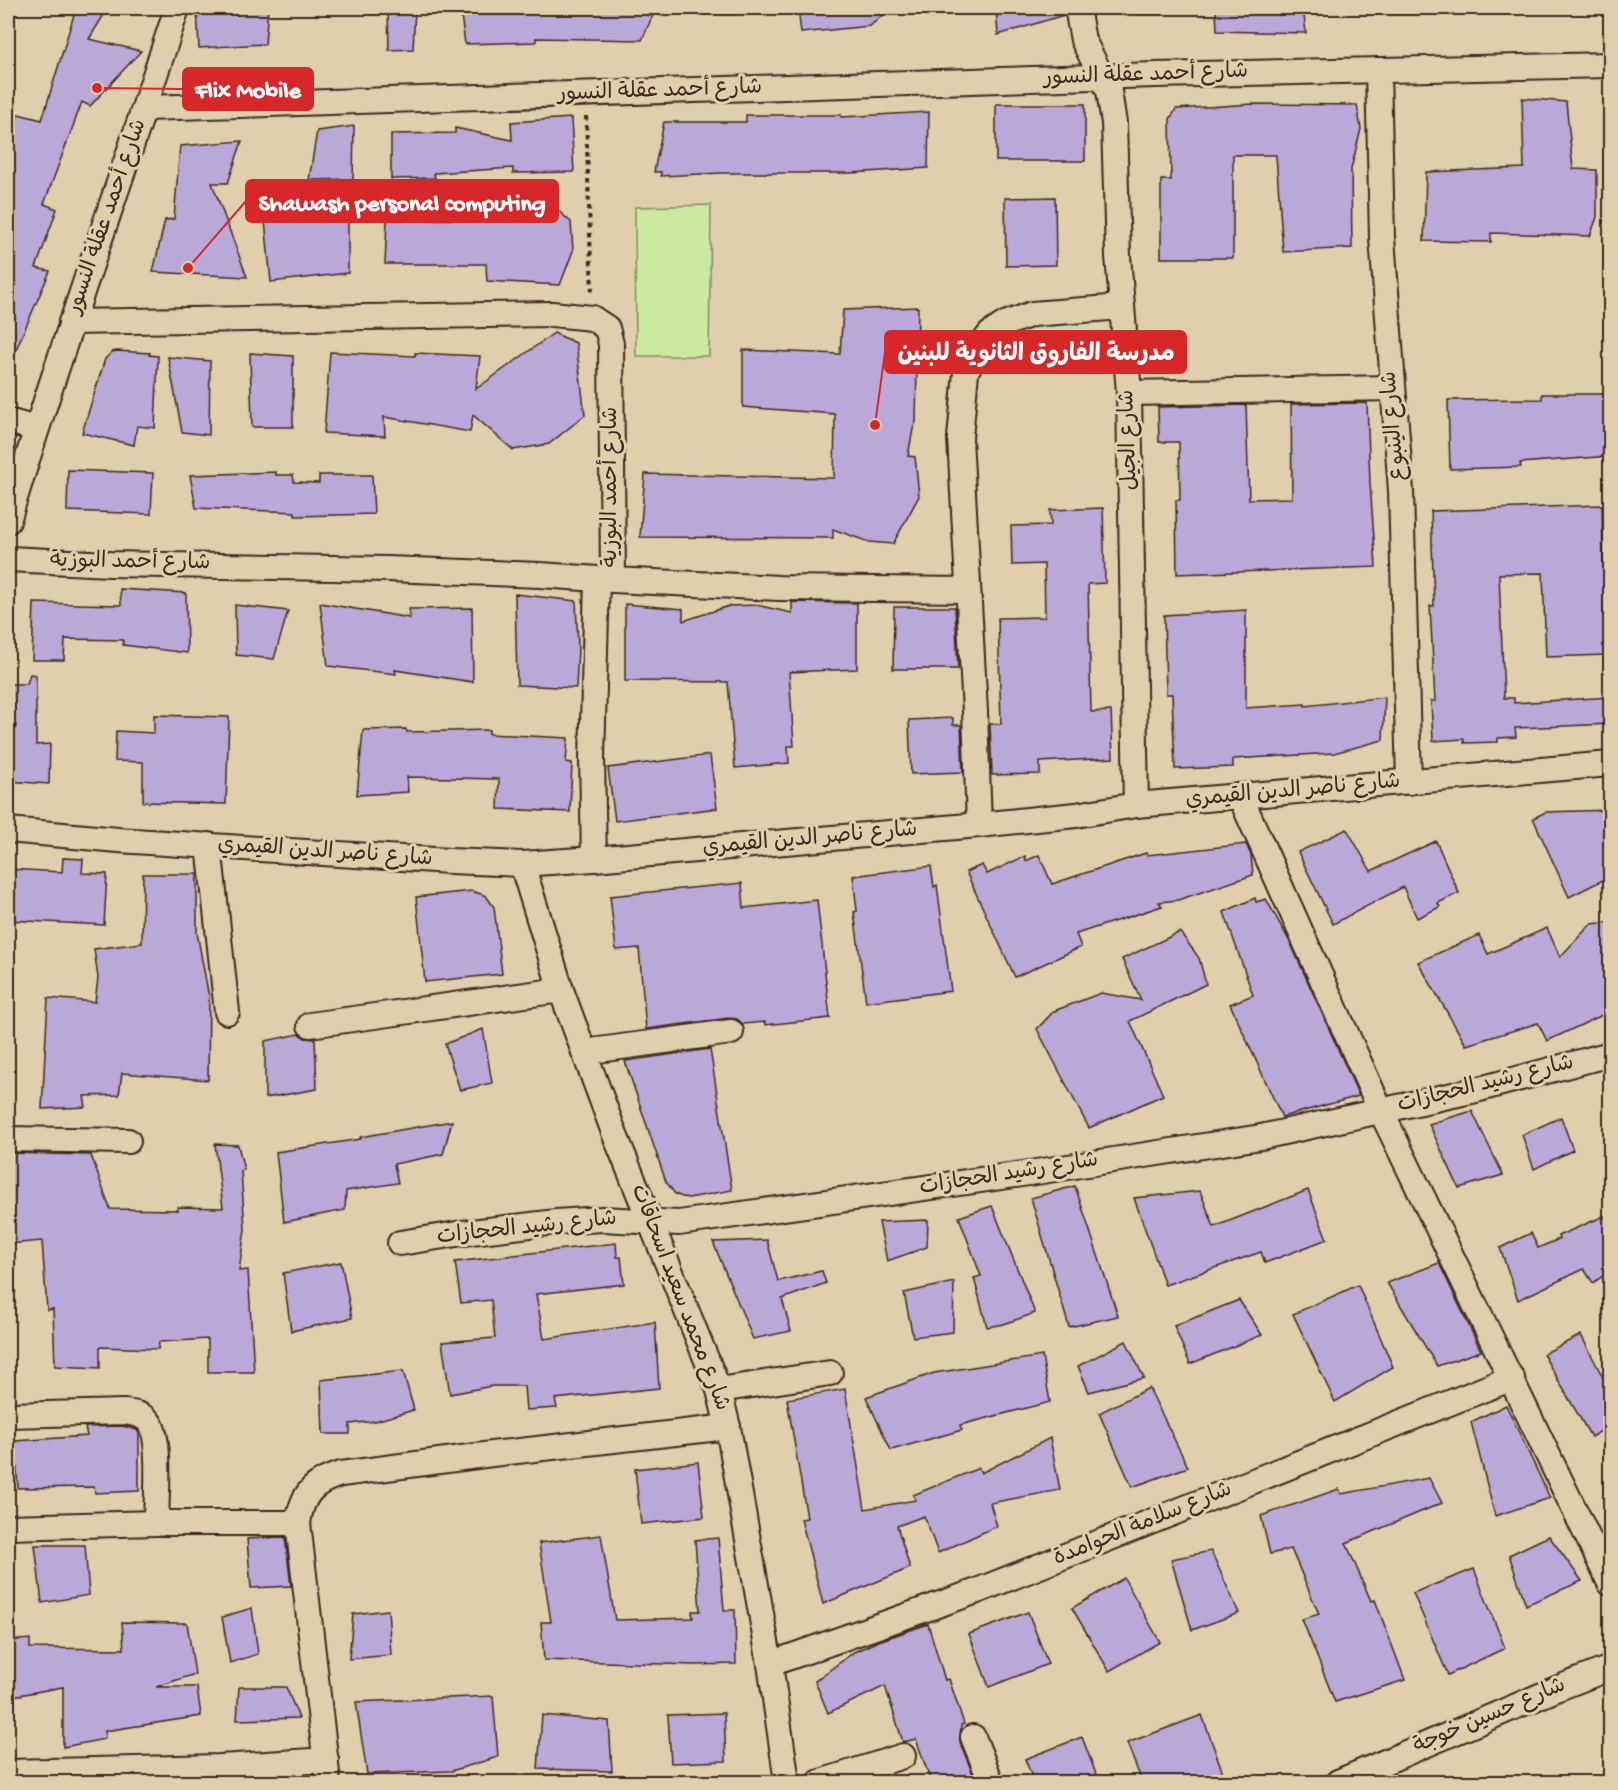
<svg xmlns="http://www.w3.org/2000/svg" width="1618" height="1790" viewBox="0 0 1618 1790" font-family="'Gochi Hand','Playpen Sans Arabic',sans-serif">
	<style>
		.grass { fill: #caeaa2; stroke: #828a60; stroke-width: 1.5 }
		.building { fill: #b9a8d8; stroke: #3b2a1e; stroke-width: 1.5 }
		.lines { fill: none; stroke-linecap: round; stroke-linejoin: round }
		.minor-casing { stroke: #3b2a1e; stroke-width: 28 }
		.path { stroke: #3b2a1e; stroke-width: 4; stroke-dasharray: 4.5 4.5; stroke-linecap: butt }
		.minor { stroke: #e0ceac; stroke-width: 24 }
		.labels { text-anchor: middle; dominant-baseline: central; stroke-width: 6; stroke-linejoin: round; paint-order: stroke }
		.street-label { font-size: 22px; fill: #3b2a1e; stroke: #e0ceac }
		.leader { fill: none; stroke: #d62828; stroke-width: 2 }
		.callout-dot { fill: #d62828; stroke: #e0ceac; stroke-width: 2 }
		.callout { fill: #d62828; stroke: #d62828; stroke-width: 2 }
		.callout-label { font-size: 24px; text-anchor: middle; font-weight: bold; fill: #fff }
	</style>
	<rect width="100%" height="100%" fill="#e0ceac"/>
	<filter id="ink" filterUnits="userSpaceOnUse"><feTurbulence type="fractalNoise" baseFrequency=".0167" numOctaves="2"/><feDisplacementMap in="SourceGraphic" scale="12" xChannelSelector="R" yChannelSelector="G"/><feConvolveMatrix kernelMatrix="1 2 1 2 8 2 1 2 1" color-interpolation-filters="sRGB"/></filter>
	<g filter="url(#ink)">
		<path class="grass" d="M711 205 709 356H636L635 207Z"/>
		<g class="building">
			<path d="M76 8H108L89 39 141 51 90 106 82 102 44 204 57 209 36 268 50 271 8 368V148L18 114 42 120Z"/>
			<path d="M197 8H268L265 44 199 48Z"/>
			<path d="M388 8H415L413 49 389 50Z"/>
			<path d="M460 8H656L642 40 536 38V42L465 44Z"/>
			<path d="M798 8H891L870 26 801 33Z"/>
			<path d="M996 8H1063L1064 15 998 35Z"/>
			<path d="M1216 8H1303L1306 33 1217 31Z"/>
			<path d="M1522 98 1566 102 1573 169 1597 170V217L1590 236 1491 233V242L1424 241 1426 172 1524 168Z"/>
			<rect x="996" y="104" width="89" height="57"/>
			<path d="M1253 104 1357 105 1361 129 1351 169 1352 248 1283 252 1276 155H1233V258H1161V180H1171L1170 119 1176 109Z"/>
			<path d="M929 112 928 168 851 173H721L661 176V172H654L664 122H746V115H841V117Z"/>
			<path d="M571 118 574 172 513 173V168L434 173 435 178 391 179V134L455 133V128L512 140 511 122Z"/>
			<path d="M354 126 353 179 309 180 317 131Z"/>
			<path d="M242 141 228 183H212L247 277 153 272 165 220 174 219 180 146Z"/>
			<path d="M1055 197 1056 265 1006 266 1005 198Z"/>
			<path d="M554 207 571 222 573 251 560 285 487 281 486 264H385L387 220 488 219 497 212Z"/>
			<path d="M319 216V220H348V273L271 282 265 221Z"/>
			<path d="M918 307 916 422 913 429 908 456 915 457 919 496 893 544 869 542 833 529V538L640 537 645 474 834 478 835 414 743 407V350L840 354 843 310Z"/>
			<path d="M554 333 576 343 585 415 549 444 513 450 473 415 470 432 384 417 385 436 324 433 330 352 415 356V353L480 356 476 389Z"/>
			<path d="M117 351 150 353 149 355 158 356 155 428 137 426 134 445 82 433 105 359 112 352Z"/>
			<path d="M250 353 293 356V427H252Z"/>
			<path d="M168 357 210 361 209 435 182 432Z"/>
			<path d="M1542 394H1611V456L1520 463 1521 467 1450 469 1448 400 1542 399Z"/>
			<path d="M1367 403 1370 483 1376 567 1177 574 1176 500H1180L1179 442H1159L1158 407 1246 405 1249 499 1292 498 1291 404Z"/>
			<path d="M68 470 153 473 151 514 67 511Z"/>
			<path d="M276 472V475H293L294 482 319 483V475H372L374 514 295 516V512L196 508 190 475Z"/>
			<path d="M1602 505 1606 655 1546 657 1543 573 1499 574 1504 698H1514V703L1611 697V724L1515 728 1516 737 1498 738V742L1464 743V739L1433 741 1431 701H1435L1430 606H1434L1431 511Z"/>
			<path d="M1103 508 1105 583 1088 584 1091 712 1111 711 1113 758 1040 762V774L992 775 990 724H1001L998 618 1045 617 1044 564 1012 565 1011 526 1051 525 1050 510Z"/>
			<path d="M120 589 186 593 187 653 123 645V640L65 639 64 660H32L34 603 121 605Z"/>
			<path d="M515 594 576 601 578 647 576 688 517 685Z"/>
			<path d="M792 602 857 603V669L789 672 794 746H788L789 763 735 768 728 682 625 681V604L683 609V621L729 606 756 605 792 613Z"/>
			<path d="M320 603 410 618 409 609 472 608 473 682 395 670 396 674 328 666Z"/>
			<path d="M235 605 288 611 274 659 236 655Z"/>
			<path d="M894 607H955L958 669H893Z"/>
			<path d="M1246 610V708L1305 704V706L1385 697 1383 740 1334 753 1233 759V767L1175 769 1172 694H1166L1164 615Z"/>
			<path d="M30 674 36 675V745L50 744 49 784 8 781V756L16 725H8V684H27Z"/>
			<path d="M154 715 229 717 226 804 143 802V762L115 761 116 731 154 733Z"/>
			<path d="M953 718V725H961L963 772 911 774 909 720Z"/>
			<path d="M406 729 407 732 489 730V734L568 738 566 762 572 763 570 812 498 809 499 779 407 777 408 792 357 795 363 730Z"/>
			<path d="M710 755 717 808 615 821 608 768Z"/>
			<path d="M1611 810V876L1569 897 1533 818 1546 812Z"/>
			<path d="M1347 829 1371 871 1436 841 1459 893 1438 903 1440 907 1417 918 1403 887 1333 924 1298 852Z"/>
			<path d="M1246 844 1251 855 1253 875 1178 900 1159 902 1162 906 1076 934 1081 947 1015 977 966 872 982 865 987 874 1025 856 1026 861 1039 855 1052 884 1146 853 1147 855Z"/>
			<path d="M63 858 83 859 82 873 107 874 104 925 8 920V869L62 872Z"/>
			<path d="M931 866 934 887 937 885 951 991 866 1002 854 912 857 911 853 876Z"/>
			<path d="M143 874H197V933L209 997 208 1080 122 1073 119 1095 84 1096 86 1107 42 1109 48 998 95 1002 98 978 94 949 142 943Z"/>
			<path d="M742 883 744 908 817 900 830 1018 765 1025V1022L743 1024 737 1019 729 1018 646 1029 639 948 616 950 610 896Z"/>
			<path d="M472 891 486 896 494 907 502 974 425 982 416 897Z"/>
			<path d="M1255 898 1256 902 1266 899 1291 944 1359 1096 1282 1117 1230 1004 1253 995 1224 912Z"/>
			<path d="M1611 922V1011L1547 1041 1538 1023 1466 1045 1418 962 1479 935 1488 954 1547 928 1560 957 1591 924Z"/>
			<path d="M1180 932 1199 958 1206 984 1130 1021 1163 1095 1089 1128 1037 1029 1054 1011 1101 993 1141 1000 1122 959Z"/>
			<path d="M483 1029 492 1083 460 1090 445 1044Z"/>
			<path d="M299 1034 305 1038 315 1039 317 1089 265 1098V1041Z"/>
			<path d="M710 1049 732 1190 689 1198 682 1197 675 1194 666 1182 625 1061Z"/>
			<path d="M1472 1111 1503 1175 1459 1188 1429 1124Z"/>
			<path d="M1561 1117 1573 1150 1534 1169 1522 1135Z"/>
			<path d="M452 1121 443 1154 394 1164 398 1183 346 1191 345 1210 284 1222 276 1152 361 1139 360 1137Z"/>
			<path d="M215 1144 238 1145 244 1170 241 1171 245 1229 239 1271 248 1270 254 1372H208V1339L159 1342 158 1349 100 1347V1368L55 1366 53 1309 47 1310 42 1241 8 1244V1153L91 1155 110 1209 178 1210 177 1207 223 1208Z"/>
			<path d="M1075 1186 1118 1316 1069 1327 1031 1198Z"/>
			<path d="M1308 1190 1327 1239 1265 1263 1261 1252 1165 1285 1134 1198 1200 1191 1214 1227Z"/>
			<path d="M992 1206 1035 1313 1004 1324 987 1327 974 1278 981 1276 959 1217Z"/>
			<path d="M1604 1216 1611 1231V1270L1593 1283 1584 1269 1518 1300 1500 1248 1531 1233 1538 1248 1559 1239 1558 1236Z"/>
			<path d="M928 1220 927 1247 887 1261 879 1222Z"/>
			<path d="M767 1240 778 1281 822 1271 826 1283 782 1299 791 1331 753 1339 713 1242Z"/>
			<path d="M616 1243 617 1257H621L624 1284 536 1294 544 1339 655 1322 659 1388 555 1399 557 1408 526 1410 524 1386H492L450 1394 442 1342 495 1338 491 1300 461 1303 455 1262Z"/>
			<path d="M341 1262 352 1318 291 1331 283 1273Z"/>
			<path d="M1439 1263 1481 1351 1437 1366 1387 1283Z"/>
			<path d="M954 1282 953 1332 913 1337 904 1293Z"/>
			<path d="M1358 1285 1393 1367 1335 1402 1293 1314Z"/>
			<path d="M1239 1300 1262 1335 1190 1364 1174 1326Z"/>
			<path d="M1581 1335 1611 1393V1425L1591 1437 1543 1354Z"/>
			<path d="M1126 1341 1144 1378 1089 1392 1078 1366Z"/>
			<path d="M1042 1356 1050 1402 960 1425 962 1430 891 1450 866 1397 934 1373Z"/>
			<path d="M403 1371 414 1410 375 1421 350 1424V1434H323L321 1380Z"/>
			<path d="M1149 1388 1188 1467 1132 1487 1099 1413Z"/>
			<path d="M845 1389 865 1509 916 1500 913 1495 979 1468 981 1473 1050 1438 1060 1490 990 1503 997 1526 938 1553 924 1516 897 1526 910 1568 823 1604 801 1519 807 1518 787 1399Z"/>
			<path d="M1506 1405 1550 1498 1495 1516 1471 1422Z"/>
			<path d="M85 1427 123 1426 137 1430 139 1434V1491L95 1493 94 1487 18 1488 15 1441 87 1436Z"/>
			<path d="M698 1462 704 1517 641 1524 635 1469Z"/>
			<path d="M1429 1478 1442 1503 1346 1543 1371 1601 1375 1600 1405 1680 1335 1702 1302 1619 1319 1614 1291 1549 1270 1554 1261 1516 1339 1489 1341 1494Z"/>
			<path d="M601 1535 615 1620 693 1618 692 1611H700L695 1540 718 1538 724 1610H735L736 1664 694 1665 544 1660 541 1622H551L539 1543Z"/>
			<path d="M1549 1536 1582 1581 1526 1605 1509 1555Z"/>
			<path d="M285 1537 291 1586 251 1588 247 1539Z"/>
			<path d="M35 1545H85L89 1595 42 1603Z"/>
			<path d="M1211 1551 1239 1613 1192 1630 1171 1559Z"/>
			<path d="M1474 1569 1505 1648 1448 1675 1413 1593Z"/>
			<path d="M1124 1578 1160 1642 1109 1671 1072 1608Z"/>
			<path d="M252 1608 258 1654 230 1663 222 1617Z"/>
			<path d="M388 1610 391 1655 349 1659 353 1614Z"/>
			<path d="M1028 1612 1048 1664 989 1687 969 1634Z"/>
			<path d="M122 1622 187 1623 195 1674 156 1687H197L201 1716 105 1731V1739L63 1747V1687L8 1697V1641L30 1639V1648L124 1649Z"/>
			<path d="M928 1624 945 1680 949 1679 964 1724 961 1725 960 1742 976 1782H931L916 1739 903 1742 885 1686 828 1713 815 1681 854 1652 876 1642Z"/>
			<path d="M239 1687H286L299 1718 237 1720Z"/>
			<path d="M493 1696 498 1757 451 1771 367 1774 356 1702Z"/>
			<path d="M724 1713 726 1761 671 1763 668 1715Z"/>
			<path d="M542 1715 609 1721 612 1771 538 1769Z"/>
			<path d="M1202 1715 1223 1773 1197 1782H1142L1127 1743Z"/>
			<path d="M1082 1737 1099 1782H1034L1025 1759Z"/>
		</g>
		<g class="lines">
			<g class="minor-casing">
				<g id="minor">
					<path d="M1077 8 1083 40 1109 91 1114 123 1118 256 1129 393 1136 805"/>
					<path d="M1378 70 1382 238 1401 491 1409 782"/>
					<path d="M145 108 1155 75 1610 65"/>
					<path d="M1129 393 1392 388"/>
					<path d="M8 421 36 429"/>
					<path d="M8 521C60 349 122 179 177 8"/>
					<path d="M8 559 110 564 388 569 540 575 613 580 611 344 607 328 592 318 552 314 71 322"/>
					<path d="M613 580 779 588 968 590"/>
					<path d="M1240 796 1381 1111 1610 1583"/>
					<path d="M979 825 975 712 960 438 966 372 975 353 990 334 1005 324 1032 314 1122 307"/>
					<path d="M8 830 118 840 450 861 522 864 594 859 979 825 1076 815 1136 805 1610 764"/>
					<path d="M209 845 227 1012"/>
					<path d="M594 859 592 758 597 580"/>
					<path d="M522 864 561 990 615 1135 719 1390 728 1427 770 1664 787 1782"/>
					<path d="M310 1025 561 990"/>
					<path d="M584 1052 731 1032"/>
					<path d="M8 1139 128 1141"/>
					<path d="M400 1243 463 1233 556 1222 602 1219 679 1223 1036 1172 1261 1137 1476 1090 1610 1054"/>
					<path d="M719 1390 830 1373"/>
					<path d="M8 1415 124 1412C133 1413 143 1414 149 1422 162 1437 156 1502 156 1523"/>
					<path d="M8 1527 156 1523H298"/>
					<path d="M770 1664 977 1591 1512 1378"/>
					<path d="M973 1737 991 1782"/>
					<path d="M8 1772 220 1767 326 1760"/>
					<path d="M328 1782 298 1523C302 1494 313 1482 341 1474L492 1454 728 1427"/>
					<path d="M820 1782 903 1756"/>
					<path d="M1338 1782 1561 1687 1610 1668"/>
				</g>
			</g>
			<path class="path" d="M586 116 592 294"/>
			<use href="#minor" class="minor"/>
		</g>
	</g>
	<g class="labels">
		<g class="street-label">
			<text transform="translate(1146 76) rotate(-2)">شارع أحمد عقلة النسور</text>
			<text transform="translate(660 92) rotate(-2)">شارع أحمد عقلة النسور</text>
			<text transform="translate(108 217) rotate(-71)">شارع أحمد عقلة النسور</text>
			<text transform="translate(1395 426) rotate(-95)">شارع الينبوع</text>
			<text transform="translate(1130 440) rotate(-92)">شارع الجيل</text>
			<text transform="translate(612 487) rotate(-90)">شارع أحمد البوزية</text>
			<text transform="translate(130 563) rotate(1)">شارع أحمد البوزية</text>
			<text transform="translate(1293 792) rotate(-5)">شارع ناصر الدين القيمري</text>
			<text transform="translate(810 840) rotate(-5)">شارع ناصر الدين القيمري</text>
			<text transform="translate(325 853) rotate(4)">شارع ناصر الدين القيمري</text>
			<text transform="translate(1486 1085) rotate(-14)">شارع رشيد الحجازات</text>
			<text transform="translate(1009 1175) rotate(-9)">شارع رشيد الحجازات</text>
			<text transform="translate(527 1229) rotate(-6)">شارع رشيد الحجازات</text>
			<text transform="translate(679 1298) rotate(69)">شارع محمد سعيد اسحاقات</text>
			<text transform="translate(1143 1525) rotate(-22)">شارع سلامة الحوامدة</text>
			<text transform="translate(1490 1717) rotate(-23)">شارع حسين خوجة</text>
		</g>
	</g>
	<path class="leader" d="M97 88L183 89M188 268L246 201M875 425L885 352"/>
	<g class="callout-dot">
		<circle cx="97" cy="88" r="6"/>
		<circle cx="188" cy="268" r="6"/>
		<circle cx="875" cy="425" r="6"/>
	</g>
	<g class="callout">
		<rect x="183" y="68" width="130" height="42" rx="6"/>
		<rect x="246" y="180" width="312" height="42" rx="6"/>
		<rect x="885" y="331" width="301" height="42" rx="6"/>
	</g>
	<g class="callout-label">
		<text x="248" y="97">Flix Mobile</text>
		<text x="402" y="210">Shawash personal computing</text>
		<text x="1036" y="360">مدرسة الفاروق الثانوية للبنين</text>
	</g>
	<rect width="1618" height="1790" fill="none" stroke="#e0ceac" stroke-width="30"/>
	<rect x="15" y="15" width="1588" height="1760" fill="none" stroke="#3b2a1e" stroke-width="2" filter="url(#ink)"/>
</svg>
